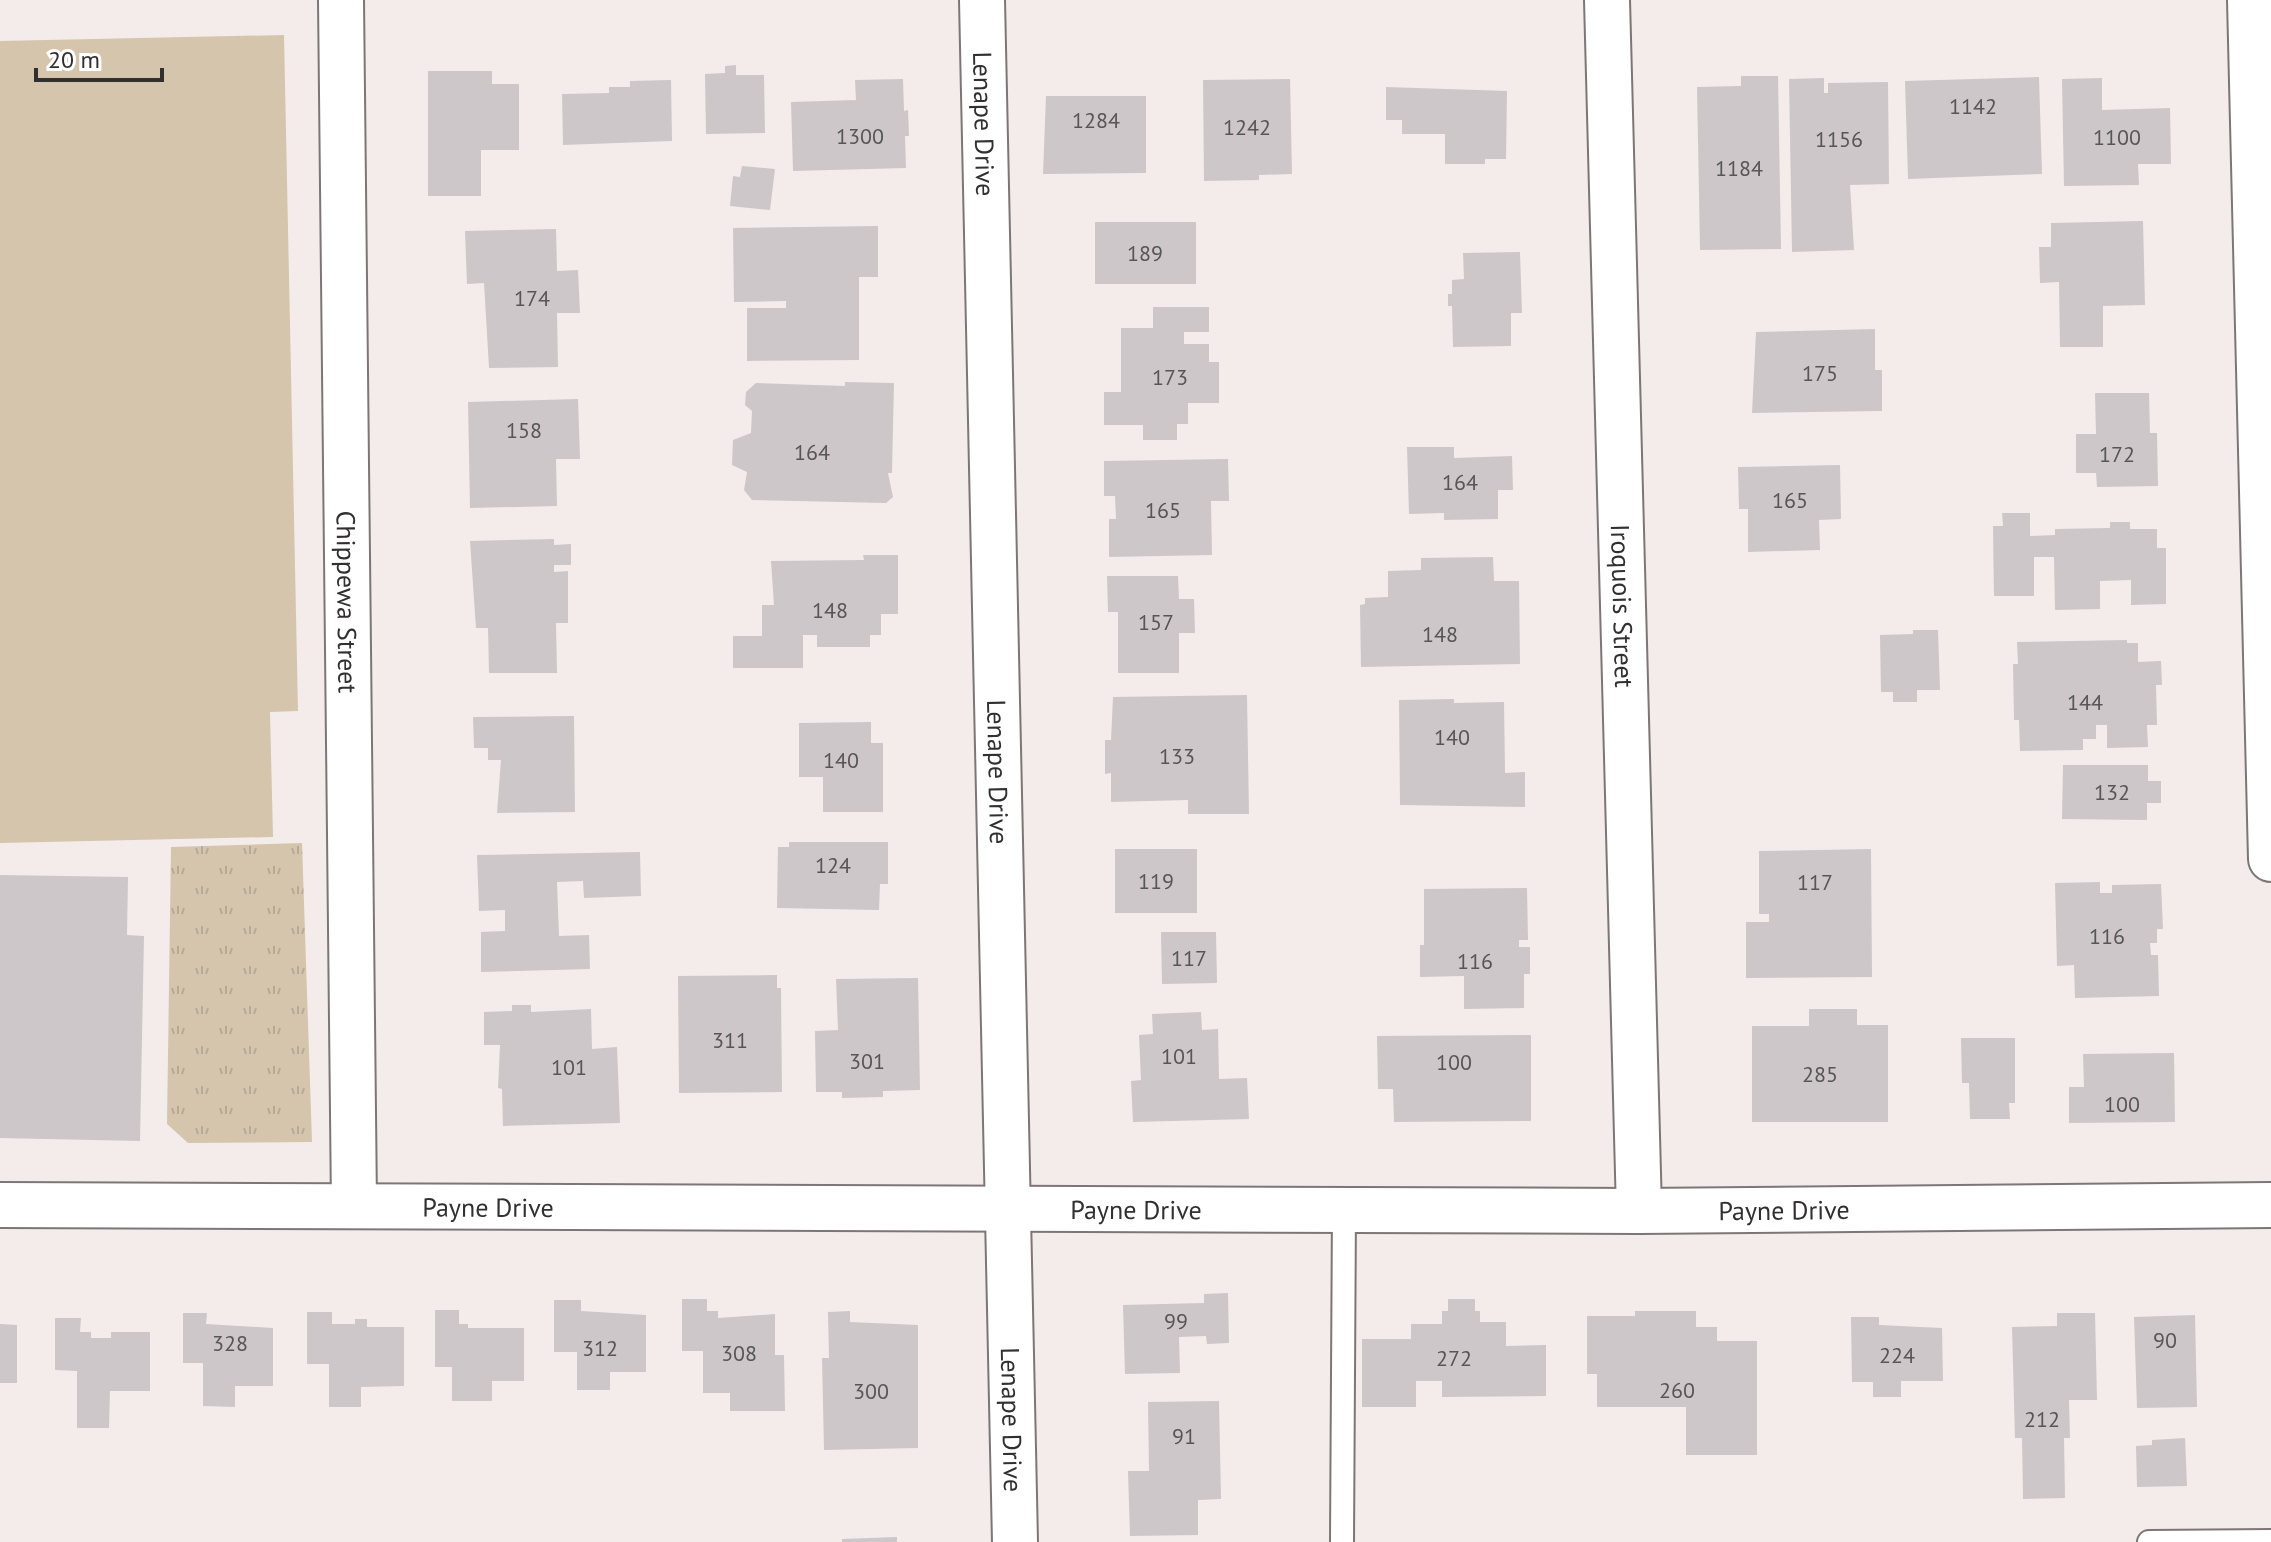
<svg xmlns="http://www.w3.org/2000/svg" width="2271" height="1542" viewBox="0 0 2271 1542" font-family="'PT Sans',sans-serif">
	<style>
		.park { fill: url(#park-tufts) }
		.pitch { fill: #d5c5ac }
		.building { fill: #cdc7c9 }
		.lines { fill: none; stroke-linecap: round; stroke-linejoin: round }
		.lane-casing { stroke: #7c7776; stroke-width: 26 }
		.street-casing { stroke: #7c7776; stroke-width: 48 }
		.lane { stroke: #fff; stroke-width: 22 }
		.street { stroke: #fff; stroke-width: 44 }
		.labels { text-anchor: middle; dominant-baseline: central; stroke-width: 6; stroke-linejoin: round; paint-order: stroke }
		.number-label { font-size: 22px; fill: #585556 }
		.street-label { font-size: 26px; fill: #312f2f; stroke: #fff }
	</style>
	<defs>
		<pattern id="park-tufts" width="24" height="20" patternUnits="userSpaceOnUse" patternTransform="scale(2)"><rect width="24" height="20" fill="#d5c5ac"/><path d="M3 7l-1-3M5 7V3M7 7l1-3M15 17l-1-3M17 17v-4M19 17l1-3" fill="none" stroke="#b7aa94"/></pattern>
	</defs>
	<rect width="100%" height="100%" fill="#f3eceb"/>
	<path class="park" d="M302 843 312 1142 188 1143 167 1124 171 847Z"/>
	<path class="pitch" d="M284 35 298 711 270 712 273 837 0 843V41Z"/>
	<g class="building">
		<path d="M736 65V75H764L765 133 706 134 705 74 725 73V66Z"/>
		<path d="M428 71H492V84H519V150H481V196H428Z"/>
		<path d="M1741 76H1778L1781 249 1700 250 1697 87 1741 86Z"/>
		<path d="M2039 77 2042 174 1908 179 1905 81Z"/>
		<path d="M1824 78V93H1828V83L1888 82 1889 184 1850 185 1854 250 1792 252 1789 79Z"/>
		<path d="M2102 78V110L2170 108 2171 164H2138L2139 185 2064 186 2062 79Z"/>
		<path d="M903 79 904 111 908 110 909 136H905L906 168 793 171 791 102 856 100 855 80Z"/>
		<path d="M1290 79 1292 174 1259 175V180L1204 181 1203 80Z"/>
		<path d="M671 80 672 141 563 145 562 94 609 93V87H630V81Z"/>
		<path d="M1386 87 1507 91 1506 159H1485V164H1445V134H1402V120H1386Z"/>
		<path d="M1046 96H1146V173L1043 174Z"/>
		<path d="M742 166 775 169 770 210 730 206 733 176 740 177Z"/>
		<path d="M2143 221 2145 305 2103 306V347H2060L2059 282 2040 283 2039 247H2051V223Z"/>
		<rect x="1095" y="222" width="101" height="62"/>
		<path d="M878 226V277H859V360L747 361V308H786V301L734 302 733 228Z"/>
		<path d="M556 229 557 271 578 270 580 313H557L558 367 489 368 484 283 467 284 465 231Z"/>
		<path d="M1520 252 1522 313H1511V346L1453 347 1452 306H1448V294H1452V280L1464 279 1463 253Z"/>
		<path d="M1153 307H1209V332H1184V344H1209V362H1219V403H1188V424H1177V440H1143V425H1104V392H1121V328H1153Z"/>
		<path d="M1875 329V370H1882V411L1752 413 1756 332Z"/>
		<path d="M845 382 894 383 892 473H888L893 497 886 503 752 500 744 490 747 472 732 465 733 440 751 433 752 411 745 405 746 392 756 383 845 386Z"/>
		<path d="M2095 393H2149L2150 433H2157L2158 486 2097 487 2096 473H2076V434H2096Z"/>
		<path d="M578 399 580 459H556L557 506 470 508 468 402Z"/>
		<path d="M1407 447H1454V458L1512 456 1513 490H1498V519L1444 520V513L1409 514Z"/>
		<path d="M1228 459 1229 501H1211L1212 555 1109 557V519H1116L1115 496H1104V461Z"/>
		<path d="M1840 465 1841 519 1819 520 1820 550 1748 552V509H1739L1738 467Z"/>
		<path d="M2002 513H2030V536L2055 535V529L2110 528V522H2130V529H2157V548H2166V604L2131 605V580L2100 581V609L2055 610 2054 557H2034V596H1994L1993 526H2003Z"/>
		<path d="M554 539V545L571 544V565H554V572L568 571V623H556L557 673H489L488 628H476L470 541Z"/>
		<path d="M863 555H898V614H881V635H870V647H817V635H803V668H733V636H762V605H774L771 561 864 560Z"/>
		<path d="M1493 557 1494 581H1519L1520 664 1361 667 1360 605 1365 604V598L1388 597V571L1421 570V558Z"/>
		<path d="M1107 576H1178L1179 599H1194L1195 633H1179V673H1118V612H1108Z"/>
		<path d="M1913 630H1938L1940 690H1917V702H1893V692H1881L1880 635 1913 634Z"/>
		<path d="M2127 640V643H2138V662L2161 661 2162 685H2156L2157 725H2147L2148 747 2107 748V725H2096V739H2083V750L2020 751 2019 720H2014L2013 664H2018L2017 642Z"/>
		<path d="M1247 695 1249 814H1188V800L1111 802V773L1105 774V740H1111L1113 697Z"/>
		<path d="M1454 699V703L1504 702 1505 773 1525 772V807L1400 805 1399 700Z"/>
		<path d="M574 716 575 812 497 813 501 760H488V748H474L473 717Z"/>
		<path d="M871 722V743H883V812H823V777H799V723Z"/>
		<path d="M2063 765H2148V781H2161V803H2147V820L2062 819Z"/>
		<path d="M789 842H888V884H880L879 910 777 908 778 847H789Z"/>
		<rect x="1115" y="849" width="82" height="64"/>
		<path d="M1871 849 1872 977 1746 978V922H1769V914H1759V851Z"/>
		<path d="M640 852 641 896 584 898 583 881 557 882 559 936 589 935 590 969 481 972V932L505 931V910L479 911 477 855Z"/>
		<path d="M0 875 128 877 127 935 144 936 140 1141 0 1138Z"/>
		<path d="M2100 882V893H2112V885L2161 884 2163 929H2157V943H2150L2151 955H2158L2159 996 2075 998 2074 965 2057 966 2055 883Z"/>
		<path d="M1527 888 1528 940H1519V947H1530V974H1524V1008L1464 1009V976L1420 977V945H1424V889Z"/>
		<path d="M1161 932H1216L1217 983 1162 984Z"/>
		<path d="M777 975V988H781L782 1092 679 1093 678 976Z"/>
		<path d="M918 978 920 1090 883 1091V1097L842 1098V1092H816L815 1031 838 1030 836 979Z"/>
		<path d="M512 1005H531V1012L591 1009 592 1049 617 1047 620 1123 503 1126 502 1089 498 1088 500 1045H484V1012L512 1011Z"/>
		<path d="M1809 1009H1857V1025H1888V1122H1752V1026H1809Z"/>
		<path d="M1201 1012 1202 1030 1218 1029 1219 1079 1247 1078 1249 1119 1133 1122 1131 1081 1141 1080 1139 1035 1153 1034 1152 1014Z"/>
		<path d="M1531 1035V1121L1394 1122 1393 1089H1378L1377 1036Z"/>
		<path d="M1961 1038H2015V1103H2009L2010 1119H1970L1969 1083H1962Z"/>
		<path d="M2174 1053 2175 1122 2069 1123V1087H2084L2083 1054Z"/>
		<path d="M1228 1293 1229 1343 1207 1344 1206 1336 1179 1337 1180 1373 1125 1374 1123 1305 1204 1303V1294Z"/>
		<path d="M682 1299H707V1311H718V1318L775 1314V1355H784L785 1411H730V1393H703V1351H682Z"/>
		<path d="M1448 1299H1475V1311H1480V1322H1506V1346L1546 1345V1396L1442 1397V1381H1416V1407H1362V1339H1411V1324H1442V1311H1448Z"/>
		<path d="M554 1300H581V1311L646 1315V1372H610V1390H577V1352H554Z"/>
		<path d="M435 1310H459V1324H468V1328H524V1381H492V1401H452V1367H435Z"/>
		<path d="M850 1311V1322L918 1325V1448L824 1450 822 1358H829L828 1312Z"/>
		<path d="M1635 1311H1696V1327H1717V1341H1757V1455H1686V1407H1597V1374H1587V1316H1635Z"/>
		<path d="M307 1312H332V1324H355V1319H367V1327H404V1386L361 1387V1407H329V1364H307Z"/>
		<path d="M183 1313H207L206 1324 273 1328V1386H235V1407L203 1406V1363H183Z"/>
		<path d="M2057 1313H2095L2097 1400H2069L2070 1438H2064L2065 1498 2023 1499 2022 1438H2015L2012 1327 2057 1326Z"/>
		<path d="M2195 1315 2197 1407 2137 1408 2134 1317Z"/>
		<path d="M1851 1317H1879V1325L1942 1328 1943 1381H1901V1397H1873V1382H1852Z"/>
		<path d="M55 1318H81L80 1332H91V1338H111V1332H150V1391H110L109 1428H77V1371L55 1370Z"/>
		<path d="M0 1324 17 1325V1383H0Z"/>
		<path d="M1219 1401 1221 1499 1198 1500V1535L1130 1536 1128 1471H1149L1148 1402Z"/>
		<path d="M2185 1438 2187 1486 2137 1487 2136 1446 2152 1445V1440Z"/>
		<path d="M897 1537V1542H842V1539Z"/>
	</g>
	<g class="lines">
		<g class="lane-casing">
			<g id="lane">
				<path d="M1342 1542 1344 1209"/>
				<path d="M2149 1542 2271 1541"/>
			</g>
		</g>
		<g class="street-casing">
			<g id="street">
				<path id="s1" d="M341 0 354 1205"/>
				<path id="s2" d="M982 0 1015 1542"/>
				<path id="s3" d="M1607 0 1639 1211"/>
				<path d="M2250 0 2271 859"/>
				<path id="s4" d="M0 1205 1639 1211 2271 1205"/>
			</g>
		</g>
		<use href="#lane" class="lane"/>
		<use href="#street" class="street"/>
	</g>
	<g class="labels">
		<g class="number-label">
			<text x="1973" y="106">1142</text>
			<text x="1096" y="120">1284</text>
			<text x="1247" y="127">1242</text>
			<text x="860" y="136">1300</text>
			<text x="2117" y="137">1100</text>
			<text x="1839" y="139">1156</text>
			<text x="1739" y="168">1184</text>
			<text x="1145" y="253">189</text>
			<text x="532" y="298">174</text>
			<text x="1820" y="373">175</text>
			<text x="1170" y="377">173</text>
			<text x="524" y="430">158</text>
			<text x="812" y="452">164</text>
			<text x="2117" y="454">172</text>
			<text x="1460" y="482">164</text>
			<text x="1790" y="500">165</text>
			<text x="1163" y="510">165</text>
			<text x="830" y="610">148</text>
			<text x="1156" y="622">157</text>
			<text x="1440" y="634">148</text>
			<text x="2085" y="702">144</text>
			<text x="1452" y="737">140</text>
			<text x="1177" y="756">133</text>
			<text x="841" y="760">140</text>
			<text x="2112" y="792">132</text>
			<text x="833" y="865">124</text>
			<text x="1156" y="881">119</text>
			<text x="1815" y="882">117</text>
			<text x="2107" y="936">116</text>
			<text x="1189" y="958">117</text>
			<text x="1475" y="961">116</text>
			<text x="730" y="1040">311</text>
			<text x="1179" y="1056">101</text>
			<text x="867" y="1061">301</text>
			<text x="1454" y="1062">100</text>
			<text x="569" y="1067">101</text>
			<text x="1820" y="1074">285</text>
			<text x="2122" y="1104">100</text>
			<text x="1176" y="1321">99</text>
			<text x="2165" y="1340">90</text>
			<text x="230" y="1343">328</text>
			<text x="600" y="1348">312</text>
			<text x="739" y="1353">308</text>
			<text x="1897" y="1355">224</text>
			<text x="1454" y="1358">272</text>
			<text x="1677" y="1390">260</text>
			<text x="871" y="1391">300</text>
			<text x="2042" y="1419">212</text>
			<text x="1184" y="1436">91</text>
		</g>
		<g class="street-label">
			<text stroke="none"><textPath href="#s2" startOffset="124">Lenape Drive</textPath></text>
			<text stroke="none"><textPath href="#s1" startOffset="602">Chippewa Street</textPath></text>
			<text stroke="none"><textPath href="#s3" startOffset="606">Iroquois Street</textPath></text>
			<text stroke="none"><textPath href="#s2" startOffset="772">Lenape Drive</textPath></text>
			<text stroke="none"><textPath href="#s4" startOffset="488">Payne Drive</textPath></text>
			<text stroke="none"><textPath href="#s4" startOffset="1136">Payne Drive</textPath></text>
			<text stroke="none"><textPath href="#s4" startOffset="1784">Payne Drive</textPath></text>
			<text stroke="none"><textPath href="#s2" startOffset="1420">Lenape Drive</textPath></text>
		</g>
	</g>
	<path d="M36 68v12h126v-12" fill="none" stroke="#312f2f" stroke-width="4"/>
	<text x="48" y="68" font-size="24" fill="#312f2f" stroke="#ffffff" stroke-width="6" paint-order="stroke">20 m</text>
</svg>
